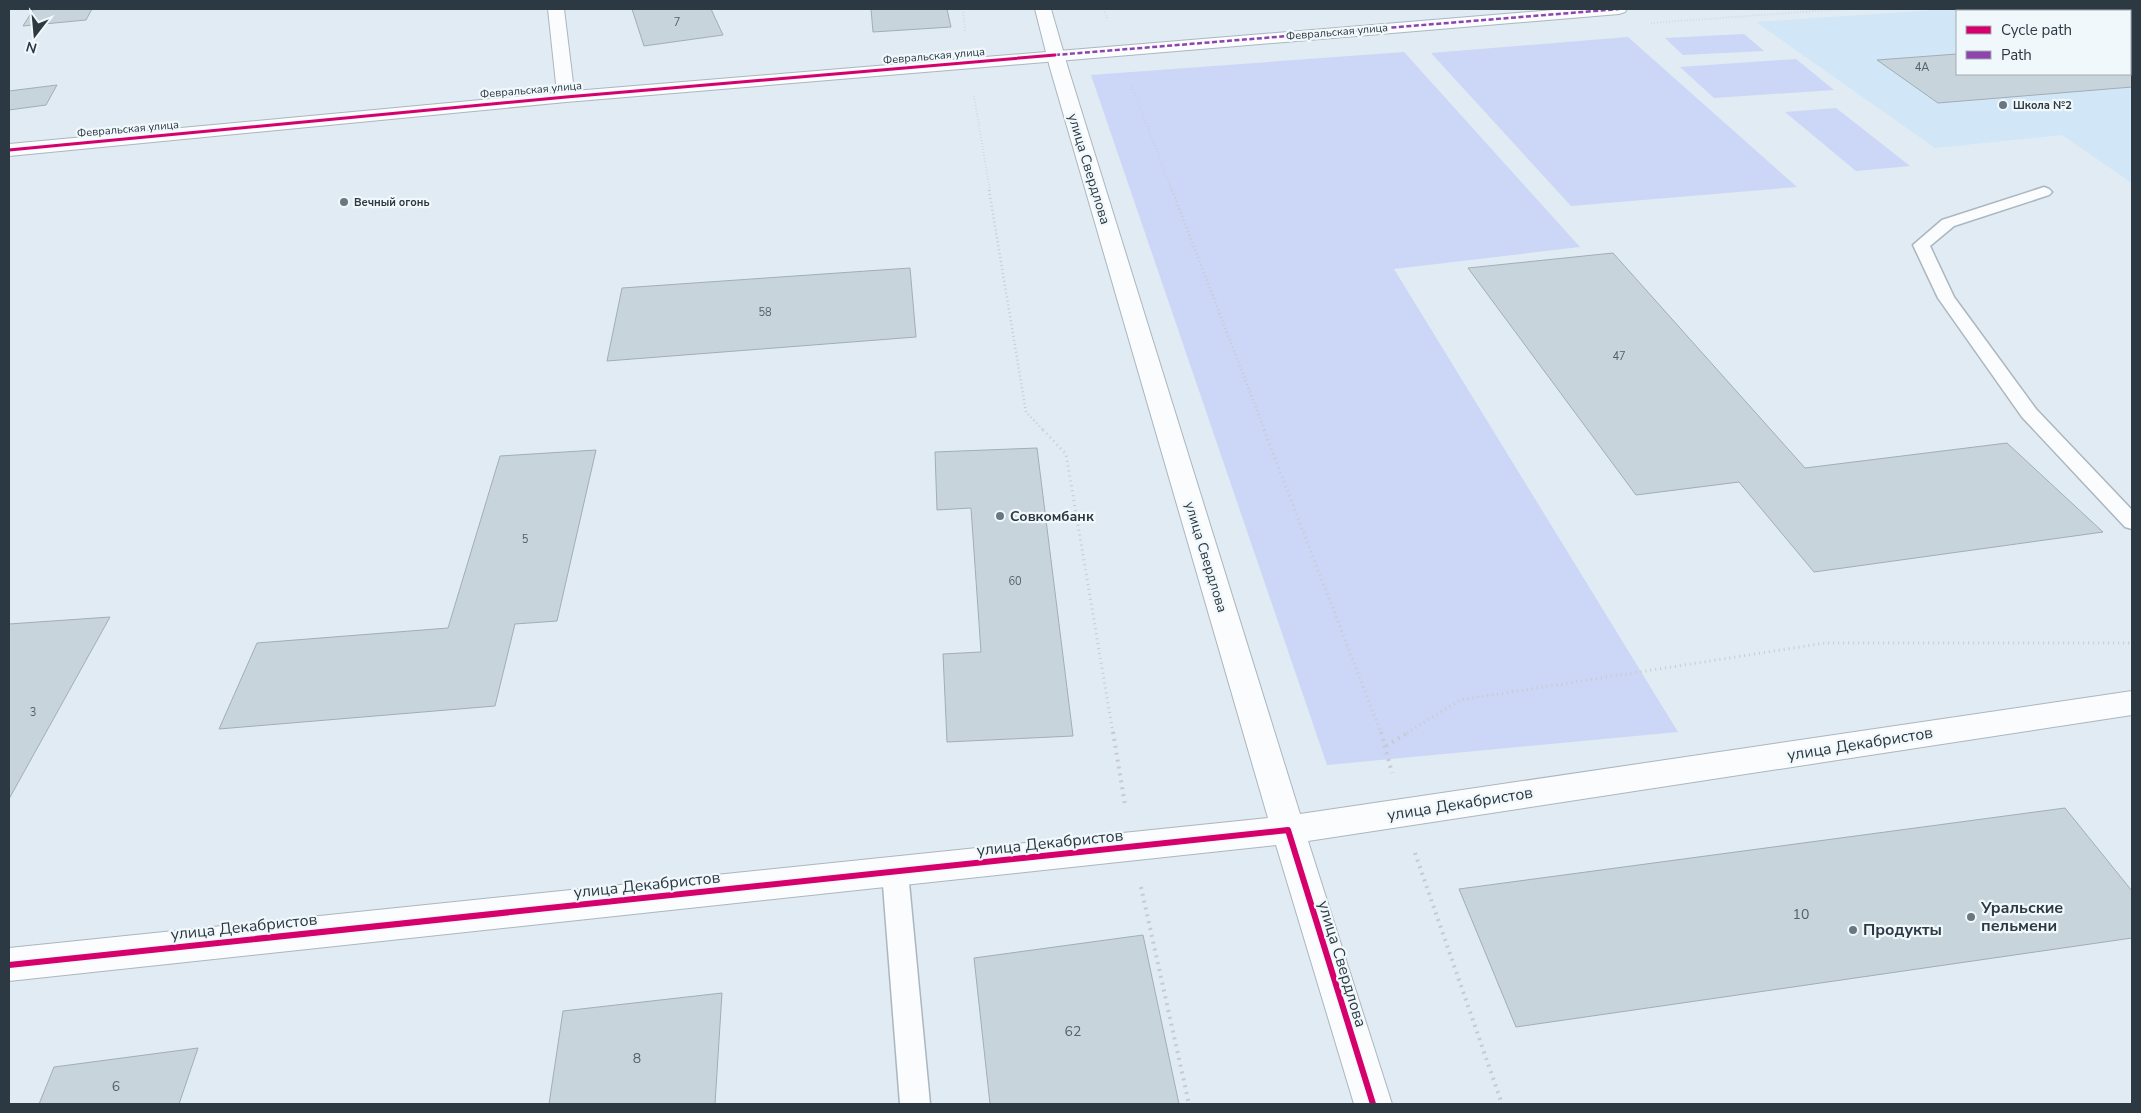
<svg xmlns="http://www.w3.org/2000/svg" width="2141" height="1113" viewBox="0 0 2141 1113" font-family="'Nunito Sans',sans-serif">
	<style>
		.built { fill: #d1e6f6; fill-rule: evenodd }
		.green { fill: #ccd6f6 }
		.building { fill: #c8d4db; stroke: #a2adb4 }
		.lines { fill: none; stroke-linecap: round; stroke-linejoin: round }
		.lane-casing { stroke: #acb6be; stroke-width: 3 }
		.street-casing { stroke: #acb6be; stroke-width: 2 }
		.secondary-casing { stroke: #acb6be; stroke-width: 2 }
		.path-far3 { stroke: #c7cbcf; stroke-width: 2; stroke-dasharray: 0.5 2.5; stroke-linecap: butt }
		.path-far2 { stroke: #c7cbcf; stroke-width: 2.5; stroke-dasharray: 1 3; stroke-linecap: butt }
		.path-far1 { stroke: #c7cbcf; stroke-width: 3; stroke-dasharray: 1 4; stroke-linecap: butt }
		.path { stroke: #c7cbcf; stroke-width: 4; stroke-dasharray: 2 5; stroke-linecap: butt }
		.lane { fill: #fafcfd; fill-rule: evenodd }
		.street { fill: #fafcfd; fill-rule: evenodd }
		.secondary { fill: #fafcfd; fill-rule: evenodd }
		.quiet { stroke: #8e44ad; stroke-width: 2.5; stroke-dasharray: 5 2.5; stroke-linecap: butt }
		.cycleway-far1-casing { stroke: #f1f8fc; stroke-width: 5 }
		.cycleway-casing { stroke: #f1f8fc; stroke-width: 9 }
		.cycleway-far1 { stroke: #d6006c; stroke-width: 3 }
		.cycleway { stroke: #d6006c; stroke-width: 6 }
		.poi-dot { fill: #6b7780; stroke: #f1f8fc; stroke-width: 2 }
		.labels { text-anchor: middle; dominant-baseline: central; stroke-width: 4.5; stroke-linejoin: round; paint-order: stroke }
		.number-label { font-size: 11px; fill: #546069 }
		.far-street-label { font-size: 11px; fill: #2c3942; stroke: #f1f8fc }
		.far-poi-label { font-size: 11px; font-weight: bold; fill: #2c3942; stroke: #f1f8fc; text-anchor: start }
		.street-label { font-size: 14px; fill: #2c3942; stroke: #f1f8fc }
		.poi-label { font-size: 14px; font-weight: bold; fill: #2c3942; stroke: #f1f8fc; text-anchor: start }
		.near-number-label { font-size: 14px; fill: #546069 }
		.near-street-label { font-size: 16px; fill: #2c3942; stroke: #f1f8fc }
		.near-poi-label { font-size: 16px; font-weight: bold; fill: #2c3942; stroke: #f1f8fc; text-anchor: start }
	</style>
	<rect width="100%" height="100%" fill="#e1ebf3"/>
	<path class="built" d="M1952 9H2132V183L2062 135 1935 148 1756 22ZM1957 11H2130V74H1957Z"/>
	<g class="green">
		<path d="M1744 34 1764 51 1683 55 1665 38Z"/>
		<path d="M1628 37 1797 187 1571 206 1431 53Z"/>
		<path d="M1404 52 1580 247 1394 269 1678 732 1327 765 1091 75Z"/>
		<path d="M1796 59 1834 90 1714 98 1680 67Z"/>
		<path d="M1836 108 1910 166 1856 171 1785 112Z"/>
	</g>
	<g class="building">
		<path d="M40 9H92L86 20 23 26 33 10Z"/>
		<path d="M632 9H711L723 35 644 46Z"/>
		<path d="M871 9H947L951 27 873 32Z"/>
		<path d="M2132 40V87L1938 103 1877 60 1957 54V74H2130V41Z"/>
		<path d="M57 85 46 105 9 110V91Z"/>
		<path d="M1613 253 1805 468 2007 443 2103 532 1814 572 1739 482 1636 495 1468 268Z"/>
		<path d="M910 268 916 337 607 361 622 288Z"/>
		<path d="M1037 448 1073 736 947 742 943 654 981 652 971 508 937 510 935 452Z"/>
		<path d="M596 450 557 621 515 624 495 706 219 729 257 643 448 628 500 456Z"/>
		<path d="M110 617 9 799V624Z"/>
		<path d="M2065 808 2132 891V938L1516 1027 1459 889Z"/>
		<path d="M1143 935 1179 1104H990L974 958Z"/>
		<path d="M722 993 715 1104H549L563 1011Z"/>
		<path d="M198 1048 179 1104H39L54 1067Z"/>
	</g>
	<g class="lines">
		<g class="lane-casing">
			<g id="lane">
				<path d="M2044 187 2049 189 2052 192 2049 195 1954 226 1930 246 1954 297 2036 409 2132 510V529L2125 527 2022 417 1938 298 1913 245 1942 220Z"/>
				<path d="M895 861 904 864 908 872 930 1104H900L882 872 886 864Z"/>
			</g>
		</g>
		<g class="street-casing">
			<path id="street" d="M548 9H564L574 91 1565 9H1627L1625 12 1619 14 566 102 9 156V144L557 93Z"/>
		</g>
		<g class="secondary-casing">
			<path id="secondary" d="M1035 9H1051L1068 68 1300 814 2132 691V715L1308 841 1392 1104H1354L1276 845 9 981V948L1268 818 1050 68Z"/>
		</g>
		<g class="path-far3">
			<path d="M963 9 965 31"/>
			<path d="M1104 9 1107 18"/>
			<path d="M1651 23 1843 9"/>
			<path d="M1131 84 1172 191"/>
			<path d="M974 96 990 191"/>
		</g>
		<g class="path-far2">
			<path d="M989 190 1026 412 1044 431"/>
			<path d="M1172 190 1265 431"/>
		</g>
		<g class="path-far1">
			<path d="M1043 430 1066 454 1113 733"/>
			<path d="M1264 430 1381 733"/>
			<path d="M1407 733 1460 700 1825 643H2132"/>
		</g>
		<g class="path">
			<path d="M1113 732 1125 805"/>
			<path d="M1381 732 1392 773"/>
			<path d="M1386 746 1409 732"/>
			<path d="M1415 853 1502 1104"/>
			<path d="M1141 887 1189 1104"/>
		</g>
		<use href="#lane" class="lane"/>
		<use href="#street" class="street"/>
		<use href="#secondary" class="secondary"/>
		<path class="quiet" d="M1055 55 1619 9"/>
		<g class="cycleway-far1-casing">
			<path id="cycleway-far1" d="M9 150 566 97 1055 55"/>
		</g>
		<g class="cycleway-casing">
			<path id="cycleway" d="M9 965 1288 830 1373 1104"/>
		</g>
		<use href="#cycleway-far1" class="cycleway-far1"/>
		<use href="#cycleway" class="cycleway"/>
	</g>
	<g class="poi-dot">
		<circle cx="2003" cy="105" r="5"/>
		<circle cx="344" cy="202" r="5"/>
		<circle cx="1000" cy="516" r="5"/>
		<circle cx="1971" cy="917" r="5"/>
		<circle cx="1853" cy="930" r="5"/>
	</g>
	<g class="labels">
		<g class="number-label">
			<text x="677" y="22">7</text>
			<text x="1922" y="67">4А</text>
			<text x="765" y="312">58</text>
			<text x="1619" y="356">47</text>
			<text x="525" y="539">5</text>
			<text x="1015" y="581">60</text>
			<text x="33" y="712">3</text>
		</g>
		<g class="far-street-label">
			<text transform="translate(1337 32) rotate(-5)">Февральская улица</text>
			<text transform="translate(934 56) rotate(-5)">Февральская улица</text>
			<text transform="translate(531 90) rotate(-5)">Февральская улица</text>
			<text transform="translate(128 129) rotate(-5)">Февральская улица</text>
		</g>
		<g class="far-poi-label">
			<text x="2013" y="105">Школа №2</text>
			<text x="354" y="202">Вечный огонь</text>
		</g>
		<g class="street-label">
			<text transform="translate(1089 169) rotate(73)">улица Свердлова</text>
			<text transform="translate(1206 557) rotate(73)">улица Свердлова</text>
		</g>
		<g class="poi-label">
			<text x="1010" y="516">Совкомбанк</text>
		</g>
		<g class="near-number-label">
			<text x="1801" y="914">10</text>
			<text x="1073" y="1031">62</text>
			<text x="637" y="1058">8</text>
			<text x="116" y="1086">6</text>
		</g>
		<g class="near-street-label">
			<text transform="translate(1860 744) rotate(-9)">улица Декабристов</text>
			<text transform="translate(1460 804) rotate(-9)">улица Декабристов</text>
			<text transform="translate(1050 843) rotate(-6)">улица Декабристов</text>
			<text transform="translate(647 885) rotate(-6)">улица Декабристов</text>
			<text transform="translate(244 927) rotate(-6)">улица Декабристов</text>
			<text transform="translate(1342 964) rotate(73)">улица Свердлова</text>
		</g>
		<g class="near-poi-label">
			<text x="1981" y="908">Уральские<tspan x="1981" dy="18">пельмени</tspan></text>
			<text x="1863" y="930">Продукты</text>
		</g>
	</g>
	<rect width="2141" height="1113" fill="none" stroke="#2c3942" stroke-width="20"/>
	<rect x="1956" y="10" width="175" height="65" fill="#f1f8fc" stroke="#a2acb2"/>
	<rect x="1966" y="26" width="25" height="8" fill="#d6006c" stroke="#a2acb2"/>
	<text x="2001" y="35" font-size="15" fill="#2c3942">Cycle path</text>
	<rect x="1966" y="51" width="25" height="8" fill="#8e44ad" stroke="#a2acb2"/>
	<text x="2001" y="60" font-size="15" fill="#2c3942">Path</text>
	<g transform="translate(35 35) rotate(196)" stroke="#f1f8fc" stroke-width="4" paint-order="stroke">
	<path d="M0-4L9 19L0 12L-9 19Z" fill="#2c3942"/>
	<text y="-8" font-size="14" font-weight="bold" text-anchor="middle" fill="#2c3942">N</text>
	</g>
</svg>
